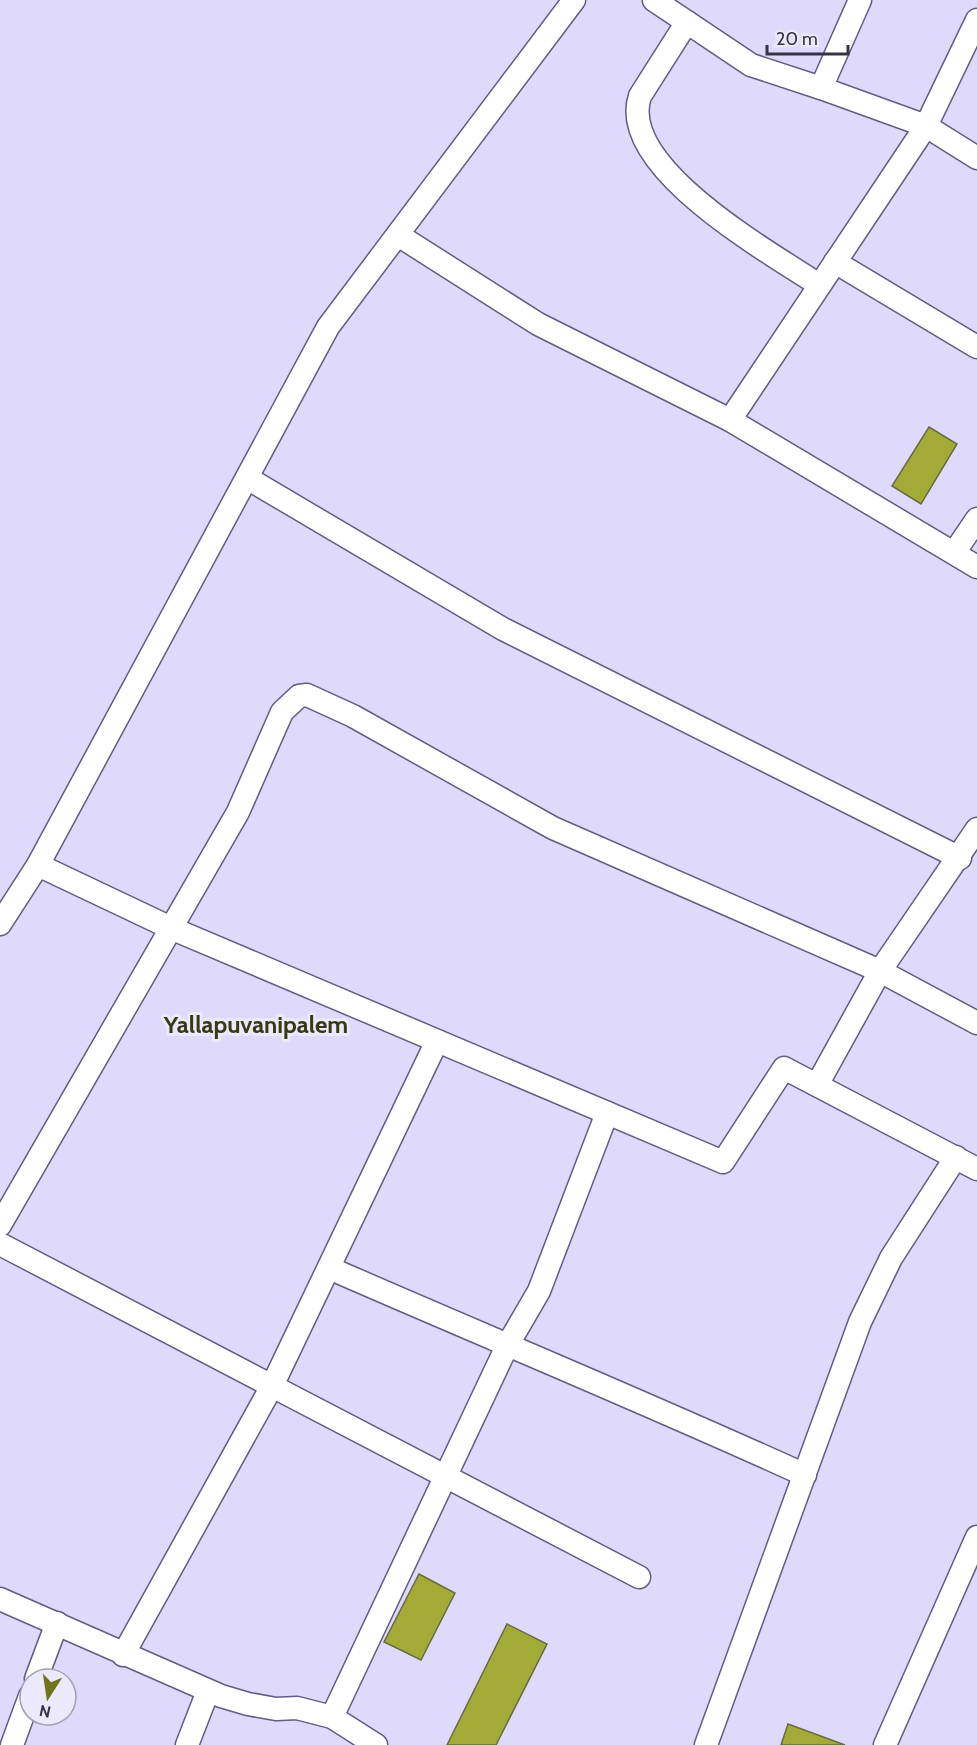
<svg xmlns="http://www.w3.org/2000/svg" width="977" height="1745" viewBox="0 0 977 1745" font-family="Cabin,sans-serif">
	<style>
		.building { fill: #a3ab37; stroke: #676b42; stroke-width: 1.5 }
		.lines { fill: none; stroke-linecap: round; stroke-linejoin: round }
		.street-casing { stroke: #635c82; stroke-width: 25 }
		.street { stroke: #fff; stroke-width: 22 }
		.labels { text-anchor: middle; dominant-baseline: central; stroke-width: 6; stroke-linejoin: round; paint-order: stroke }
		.neighbourhood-label { font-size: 24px; font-weight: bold; fill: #383b12; stroke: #ebe9fb }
	</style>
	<rect width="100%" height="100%" fill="#dfd9fc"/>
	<g class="building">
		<path d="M929 427 957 444 921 504 892 486Z"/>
		<path d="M419 1574 455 1593 421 1660 384 1642Z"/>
		<path d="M507 1624 547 1644 496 1745H447Z"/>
		<path d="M788 1724 845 1745H781Z"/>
	</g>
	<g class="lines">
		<g class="street-casing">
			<g id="street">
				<path d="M574 0 328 327 38 865 173 929 723 1162 784 1068 977 1169"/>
				<path d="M654 0 751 65 821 88 926 126 977 158"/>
				<path d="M977 20 926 126 730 420 977 567"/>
				<path d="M687 22 640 96C616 167 771 253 819 285"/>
				<path d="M821 88 860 0"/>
				<path d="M398 235 538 324 730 420"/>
				<path d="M835 262 977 347"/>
				<path d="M247 478 503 629 960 858"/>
				<path d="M954 553 977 519"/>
				<path d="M0 924 38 865"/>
				<path d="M437 1041 272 1386 639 1577"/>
				<path d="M817 1085 880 971 977 829"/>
				<path d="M0 1225 238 812 282 712 299 696 307 695 353 716 553 828 880 971 977 1023"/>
				<path d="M0 1244 272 1386 123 1655"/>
				<path d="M329 1268C487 1337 647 1403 805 1475"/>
				<path d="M0 1599 221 1696 248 1704 276 1709 297 1708 332 1717 376 1745"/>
				<path d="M36 1679 57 1623"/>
				<path d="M332 1717 507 1346 539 1291 607 1113"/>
				<path d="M12 1745 30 1696"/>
				<path d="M187 1745 208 1691"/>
				<path d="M706 1745 860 1322 891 1258 956 1157"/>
				<path d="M885 1745 977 1537"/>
			</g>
		</g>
		<use href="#street" class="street"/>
	</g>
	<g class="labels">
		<g class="neighbourhood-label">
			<text x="256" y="1024">Yallapuvanipalem</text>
		</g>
	</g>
	<g transform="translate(48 1697) rotate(192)"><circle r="28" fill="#ebe9fb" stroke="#a3a0b2" stroke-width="1.5"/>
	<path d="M0-4.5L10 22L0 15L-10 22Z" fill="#70751d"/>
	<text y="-9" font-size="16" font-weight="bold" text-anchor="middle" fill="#363344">N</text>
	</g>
	<path d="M767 45v9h81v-9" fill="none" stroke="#363344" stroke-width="3"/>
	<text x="776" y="45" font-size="18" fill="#363344" stroke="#ebe9fb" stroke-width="4.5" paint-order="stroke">20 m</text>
</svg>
